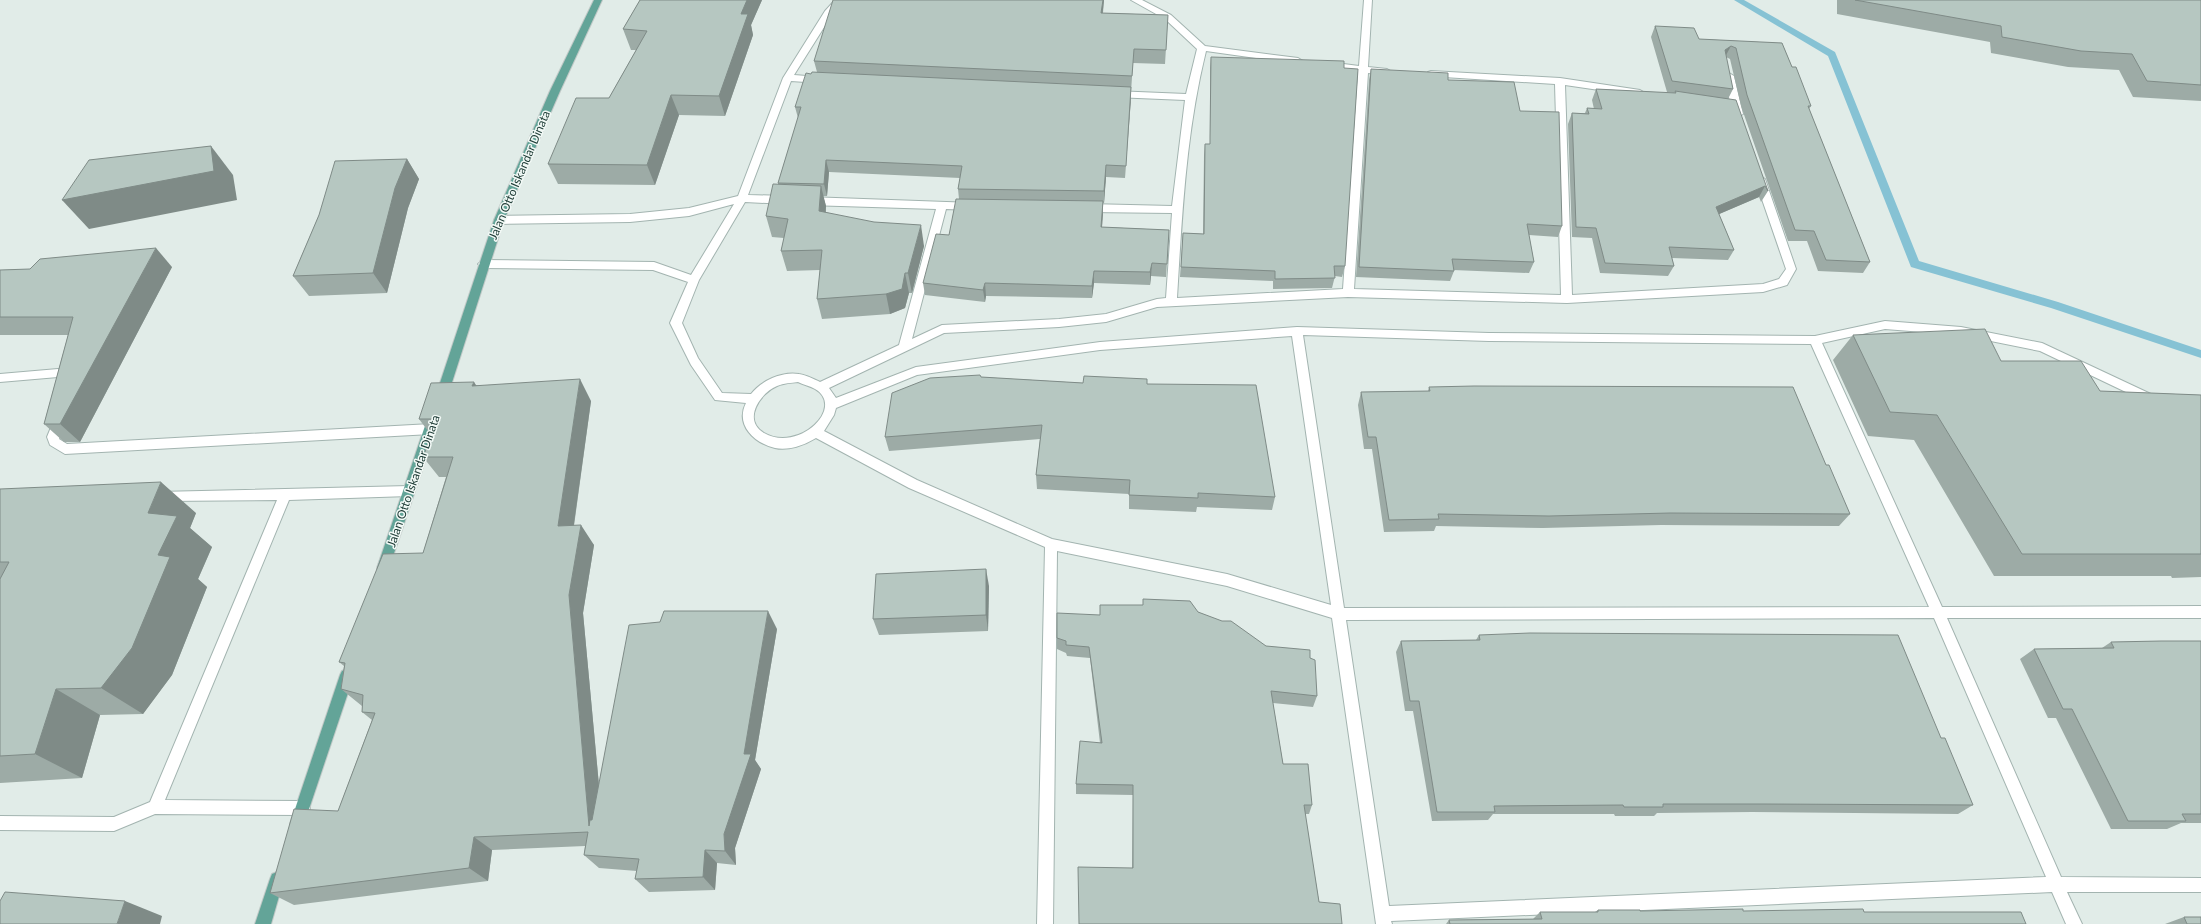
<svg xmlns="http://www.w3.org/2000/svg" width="2201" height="924" viewBox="0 0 2201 924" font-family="Lato,sans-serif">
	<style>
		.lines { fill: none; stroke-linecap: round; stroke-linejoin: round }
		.stream { fill: #86c2d4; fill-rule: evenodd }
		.service-casing { stroke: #a3b4b0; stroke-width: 2 }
		.minor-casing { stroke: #a3b4b0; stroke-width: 2 }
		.primary-casing { stroke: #c1c9c7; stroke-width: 2 }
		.service { fill: #fff; fill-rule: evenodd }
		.minor { fill: #fff; fill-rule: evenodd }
		.primary { fill: #63a498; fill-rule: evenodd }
		.wall { fill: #9daba6 }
		.shaded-wall { fill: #7f8b87 }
		.building { fill: #b6c7c1; stroke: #7f8b87 }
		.labels { text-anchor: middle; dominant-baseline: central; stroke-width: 3; stroke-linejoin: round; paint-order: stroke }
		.street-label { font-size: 12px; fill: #203e38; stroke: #f2f9f6 }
	</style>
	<rect width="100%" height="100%" fill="#e1ece8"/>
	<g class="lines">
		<path class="stream" d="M1734 0H1744L1835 52 1919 261 2058 302 2201 350V358L2051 308 1911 267 1828 56Z"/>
		<g class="service-casing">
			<path id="service" d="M409 486 413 487 415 491 413 495 409 496 289 500 165 800 303 801 308 803 310 808 308 813 303 815 155 814 114 831 0 830V816L114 817 150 802 277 500 162 501 158 500 156 496 158 492Z"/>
		</g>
		<g class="minor-casing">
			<g id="minor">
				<path d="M835 0H844L833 13 794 75 820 77 825 80 820 83 791 81 748 195 786 196 791 200 786 204 745 202 699 280 682 323 698 358 722 393 751 394C761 381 782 371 799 374 806 375 814 379 820 382L899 345 936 209 808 205 803 201 808 197 974 203 975 206 970 210 946 209 912 339 942 325 1059 319 1106 314 1157 299 1166 298 1172 213 1088 212 1083 208 1088 204 1172 206 1185 100 1114 97 1109 94 1114 91 1186 94 1197 49 1165 19 1131 0H1142L1171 15 1205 46 1298 58 1303 61 1298 64 1206 51C1186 132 1182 215 1177 298L1343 289 1358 72 1328 68 1323 65 1328 62 1359 66 1364 0H1372L1368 67 1387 69 1392 72 1387 75 1368 73 1354 289 1561 295 1555 84 1428 76V72L1431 71 1560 78 1640 90 1645 93 1640 96 1565 85 1572 295 1763 284 1779 279 1786 269 1755 179 1760 176 1765 179 1796 269 1787 285 1763 292 1567 303 1348 297 1157 307 1106 322 1059 327 944 333 829 388 836 398 916 367 1100 342 1297 327 1489 333 1815 336 1885 321 1961 327 2042 343 2155 396 2157 399 2151 404 2040 351 1961 335 1885 329 1822 343 1942 607 2201 606V618H1947L2061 877 2201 878V892H2067L2082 924H2066L2052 892 1391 921 1392 924H1376L1332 618 1227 586 1057 551 1053 924H1037L1045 547 909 488 816 438C805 445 788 451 775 448 754 443 735 425 746 403L715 400 691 365 670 323 688 282 653 270 483 268 478 264 483 260 654 262 691 275 734 204 689 216 630 222 499 224 494 220 499 216 630 214 689 208 738 196 783 78 825 11ZM1303 335 1489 341 1811 344 1929 607 1344 608ZM1292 336 1331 605 1227 574 1052 539 917 480 824 431 834 415 836 408 917 375 1100 350ZM798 382C804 385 810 386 815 389 846 407 799 453 764 433 742 420 760 393 777 386 784 383 791 383 798 382ZM1934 618 2046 877 1389 906 1346 620Z"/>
				<path d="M1729 73 1734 76 1743 114 1738 117 1733 114 1724 76Z"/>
				<path d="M58 369 74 373 77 378 75 381 71 382 58 377 0 382V374Z"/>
				<path d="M60 413 64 415 66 418 59 439 67 444 431 424 435 426 437 429 435 432 431 434 65 454 50 445 47 437 56 415Z"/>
			</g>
		</g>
		<g class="primary-casing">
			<g id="primary">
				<path d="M594 0H602L560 91 504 220 447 398 441 403 437 401 435 398 494 220 550 91Z"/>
				<path d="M434 412 438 414 440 417 389 568 388 572 383 574 378 572 377 568 428 417 430 414Z"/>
				<path d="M347 669 352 671 354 675 304 824 302 829 297 831 292 829 290 824 340 675 342 671Z"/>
				<path d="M277 872 282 874 284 879 271 924H255L270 879 272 874Z"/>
			</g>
		</g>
		<use href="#service" class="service"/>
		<use href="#minor" class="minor"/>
		<use href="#primary" class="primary"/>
	</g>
	<g class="wall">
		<path d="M640 0H762L751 25 753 35 725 116 679 115 655 185 558 184 548 164 609 98 636 50H631L623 29Z"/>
		<path d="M1104 0 1103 13 1168 15 1165 64 1133 63 1125 178 1106 177 1104 203H1103L1102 227 1169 230 1166 277 1151 276 1150 285 1094 283 1092 298 986 296 985 302 925 295 923 283 949 235 959 199 958 189 960 178 829 172 827 196H823L826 206V212L924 246 912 293H909L905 308 890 314 822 319 817 299 820 270 787 271 781 251 784 238 772 237 766 216 778 184V183L798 118 795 107 811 74 817 72 814 61Z"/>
		<path d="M1837 0H2201V101L2133 97 2119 70 2068 67 1991 53 1990 42 1837 14Z"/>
		<path d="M1655 26 1699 39 1782 43 1792 67 1811 106 1809 109 1870 262 1863 273 1818 271 1807 241H1788L1741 106 1730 59 1726 57 1733 89 1728 99 1768 191 1761 202 1759 197 1719 214 1734 250 1728 260 1672 258 1674 266 1668 276 1600 273 1592 238 1572 237 1568 124 1572 113H1585L1587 108 1594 109 1592 100 1596 89 1673 93 1667 92 1651 37Z"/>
		<path d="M1211 57 1345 266 1342 277 1335 276 1332 288 1273 289V281L1180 277 1183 233 1203 234 1204 155 1205 144H1210V68Z"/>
		<path d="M1371 69 1448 80 1520 111 1562 226 1558 237 1529 235 1534 262 1529 273 1453 270 1454 271 1450 281 1356 277 1369 80Z"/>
		<path d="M407 159 419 179 408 208 387 293 309 296 293 276 319 215Z"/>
		<path d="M172 267 80 442H64L44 424 68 335H0V270Z"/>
		<path d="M1853 335 2001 361 2100 391 2201 395V577L2172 578 2171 576H1994L1914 440 1868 436 1833 360Z"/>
		<path d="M981 377 1083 383 1147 384 1275 497 1272 510 1197 507 1196 512 1129 509V494L1037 489 1036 475 1040 439 889 451 885 437Z"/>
		<path d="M476 385 591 401 574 526 594 545 583 613 599 785 777 629 755 760 761 769 735 848 736 865 717 863 715 890 649 892 635 879 637 871 599 868 584 855 585 846 492 850 488 881 294 905 270 893 338 811 372 720 362 712V706L341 689 344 666 339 662 423 553 446 477H439L423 457 431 435 419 419Z"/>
		<path d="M1429 387 1826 465 1850 514 1839 526 1661 525 1543 528 1436 526 1434 531 1384 532 1372 449H1364L1358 405 1361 392 1428 391Z"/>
		<path d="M0 489 196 513 190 528 212 547 198 579 207 587 172 675 143 714 100 715 82 778 0 783Z"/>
		<path d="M989 586 988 631 879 635 873 619Z"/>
		<path d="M1198 612 1266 646 1310 658 1317 696 1313 707 1273 703 1283 764 1312 805 1309 814H1305L1319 902 1342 924 1132 868 1133 795 1076 794V784L1100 743 1090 658 1067 656 1066 653 1057 649V638Z"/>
		<path d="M1479 635 1941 738 1973 805 1958 814 1752 812 1657 813 1654 816H1615L1614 814H1493L1488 820 1432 821 1413 711H1405L1396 652 1401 641 1476 640Z"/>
		<path d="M2201 641V823H2181L2167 829H2111L2056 718H2048L2020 659 2034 649 2102 648 2111 642Z"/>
		<path d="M1598 910 1640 911H1743L1864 912 2026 924H1446L1449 920 1533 919 1540 912H1595Z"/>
		<path d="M2184 917 2201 924H2165Z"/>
	</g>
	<g class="shaded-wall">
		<path d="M747 0H762L751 25 753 35 725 116 719 96 741 14Z"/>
		<path d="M1103 0H1104L1101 27V13Z"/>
		<path d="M1731 46 1725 57V50Z"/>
		<path d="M1131 87V99L1125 178 1126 166Z"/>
		<path d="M671 95 679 115 655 185 647 165Z"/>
		<path d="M211 146 233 175 237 200 89 229 62 200Z"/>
		<path d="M407 159 419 179 408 208 387 293 373 273 395 188Z"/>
		<path d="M826 160 829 172 827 196 824 184Z"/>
		<path d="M1106 165V177L1104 203V191Z"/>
		<path d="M821 186 826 206 824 231 819 211Z"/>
		<path d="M1765 186 1759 197 1710 218 1716 207Z"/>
		<path d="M1103 201V214L1101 240V227Z"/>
		<path d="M921 225 924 246 912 293 908 273Z"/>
		<path d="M156 248 172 267 80 442 60 424Z"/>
		<path d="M1152 263 1151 276 1150 285V272Z"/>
		<path d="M1094 271V283L1092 298V286Z"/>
		<path d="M905 273 909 293 905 308 890 314 886 294Z"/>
		<path d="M985 283 986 296 985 302 983 290Z"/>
		<path d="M580 379 591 401 571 545 558 526Z"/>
		<path d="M474 382 488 403 472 386Z"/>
		<path d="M161 482 196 513 190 528 212 547 198 579 207 587 172 675 143 714 101 688 158 555 148 513Z"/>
		<path d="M581 525 594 545 583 613 604 840 589 826 569 595Z"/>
		<path d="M986 569 989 586 988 631 986 615Z"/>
		<path d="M768 611 777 629 755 760 761 769 735 848 736 865 725 851 724 834 744 754Z"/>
		<path d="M56 689 100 715 82 778 35 754Z"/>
		<path d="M474 837 492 850 488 881 469 868Z"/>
		<path d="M705 850 717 863 715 890 703 877Z"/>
		<path d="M125 901 162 916 160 924H117Z"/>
	</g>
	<g class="building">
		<path d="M640 0H747L741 14H748L719 96 671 95 647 165 548 164 576 98H609L647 31 623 29Z"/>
		<path d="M833 0H1103L1101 13 1168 15 1166 50 1134 49 1132 76 814 61Z"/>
		<path d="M1855 0H2201V85L2147 81 2132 54 2081 51 2002 37 2001 26Z"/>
		<path d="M1655 26 1694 28 1699 39 1782 43 1792 67H1796L1811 106H1808L1870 262 1826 260 1814 231 1795 230 1747 95 1736 48 1731 46 1725 50 1733 89 1672 81Z"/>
		<path d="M1211 57 1344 61V68L1358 69 1345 266H1334L1335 278 1275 279V271L1181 267 1183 233 1204 234 1205 144H1210V137Z"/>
		<path d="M1371 69 1448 73V80L1514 82 1520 111 1559 112 1562 226 1527 224 1534 262 1452 259 1454 271 1359 267Z"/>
		<path d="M812 72 1131 87 1126 166 1106 165 1104 191 958 189 962 166 826 160 824 184 778 183 801 107H795L806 73 811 74Z"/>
		<path d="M1596 89 1676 93 1675 91 1736 100 1768 191 1765 186 1716 207 1734 250 1669 247 1674 266 1605 263 1596 228 1576 227 1572 113 1589 114 1587 108 1602 109Z"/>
		<path d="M211 146 214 171 62 200 89 160Z"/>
		<path d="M407 159 395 188 373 273 293 276 319 215 335 161Z"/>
		<path d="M773 184 821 186 819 211 874 222 921 225 908 273H905L902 289 886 294 817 299 822 250 781 251 788 219 766 216Z"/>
		<path d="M956 199 1103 201 1101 227 1169 230 1167 264 1152 263 1150 272 1094 271 1092 286 985 283 983 290 923 283 936 234 949 235Z"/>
		<path d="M156 248 60 424H44L73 317H0V270L30 269 40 259Z"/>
		<path d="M1985 329 2001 361H2081L2100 391 2201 395V554H2022L1937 415 1890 412 1853 335Z"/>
		<path d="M980 375 981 377 1083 383 1084 376 1147 379V384L1256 385 1275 497 1198 493V498L1129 495 1130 480 1036 475 1042 425 885 437 892 393 930 378Z"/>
		<path d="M580 379 558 526 581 525 569 595 589 826 590 820H592L629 625 660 622 664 611H768L744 754H751L724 834 725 851 705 850 703 877 635 879 639 859 584 855 588 832 474 837 469 868 270 893 294 809 338 811 375 713 362 712 363 695 341 689 345 663 339 662 383 554 423 553 453 457H423L438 419H419L431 383 474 382 472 386Z"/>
		<path d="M1474 386 1793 387 1826 465H1829L1850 514 1670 513 1549 516 1438 514 1439 519 1389 520 1376 437H1368L1361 392 1430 391 1429 387Z"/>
		<path d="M161 482 148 513 177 516 158 555 170 557 132 648 101 688 56 689 35 754 0 756V579L9 562H0V489Z"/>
		<path d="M986 569V615L873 619 876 574Z"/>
		<path d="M1143 599 1190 601 1198 612 1222 621H1231L1266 646 1310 650V658L1315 660 1317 696 1271 691 1283 764H1308L1312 805H1304L1319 902 1340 904 1342 924H1079L1078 867 1133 868V785L1076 784 1080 741 1102 743 1089 647 1066 645V641L1057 638V613L1100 615V605H1143Z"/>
		<path d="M1530 633 1898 635 1941 738H1945L1973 805 1764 804H1663V807H1624L1623 805 1494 806 1495 812H1437L1419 701H1410L1401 641 1480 640 1479 635Z"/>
		<path d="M2161 641H2201V814H2182L2186 821H2128L2072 709H2063L2034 649 2114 648 2111 642Z"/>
		<path d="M5 892 125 901 117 924H0V901Z"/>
		<path d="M1743 909V911L1863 909 1864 912H2021L2026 924H1450L1449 920 1542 919 1540 912H1598V910H1640V911Z"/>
		<path d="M2184 917H2201V924H2187Z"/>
	</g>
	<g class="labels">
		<g class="street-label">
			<text transform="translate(519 175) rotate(-67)">Jalan Otto Iskandar Dinata</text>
			<text transform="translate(413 481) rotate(-71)">Jalan Otto Iskandar Dinata</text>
		</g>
	</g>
</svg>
